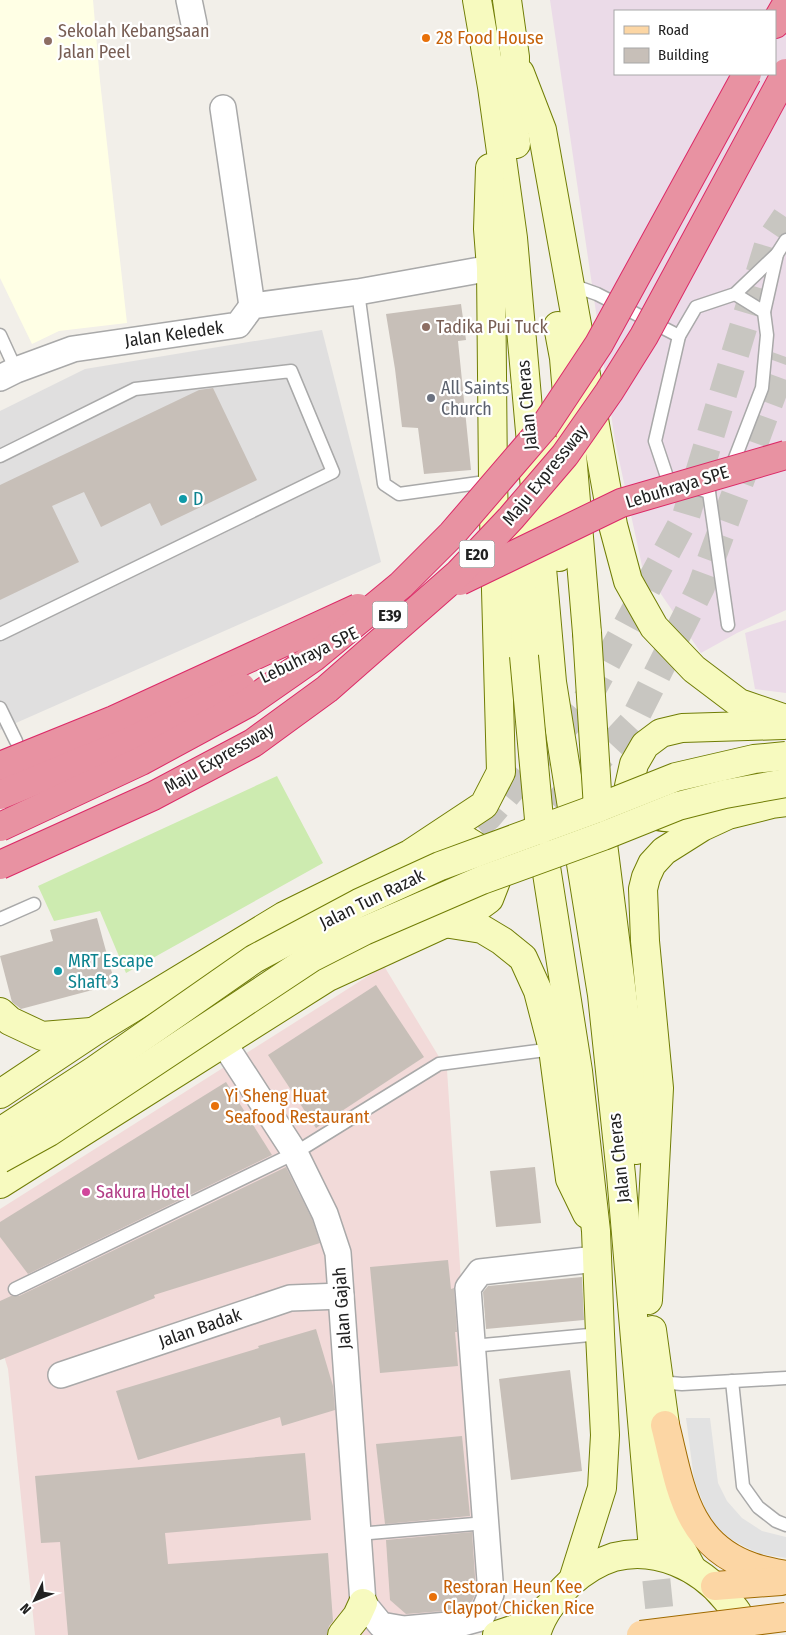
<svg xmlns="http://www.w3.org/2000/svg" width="786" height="1635" viewBox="0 0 786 1635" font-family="'Fira Sans Condensed',sans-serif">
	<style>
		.residential { fill: #e0dfdf }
		.commercial { fill: #f2dad9 }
		.industrial { fill: #ebdbe8; fill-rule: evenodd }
		.education { fill: #ffffe5 }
		.grass { fill: #cdebb0 }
		.parking { fill: #e2e2e2 }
		.building { fill: #c7bfb8 }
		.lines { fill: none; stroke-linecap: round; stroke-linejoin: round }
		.secondary-tunnel { stroke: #c8c6c1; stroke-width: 28; stroke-dasharray: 28 14; stroke-linecap: butt }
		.highway-tunnel { stroke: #c8c6c1; stroke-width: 28; stroke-dasharray: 28 14; stroke-linecap: butt }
		.lane-casing { stroke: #a9a9a9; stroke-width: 15 }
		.street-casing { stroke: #a9a9a9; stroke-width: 28 }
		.secondary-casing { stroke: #707d05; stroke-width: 30 }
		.primary-casing { stroke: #a06b00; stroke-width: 30 }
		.highway-casing { stroke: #dc2a67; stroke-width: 30 }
		.lane { stroke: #fff; stroke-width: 12 }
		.street { stroke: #fff; stroke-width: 25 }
		.secondary { stroke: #f7fabf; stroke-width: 28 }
		.primary { stroke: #fcd6a4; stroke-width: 28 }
		.highway { stroke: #e892a2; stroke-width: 28 }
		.secondary-bridge-casing { stroke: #707d05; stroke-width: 30; stroke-linecap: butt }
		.primary-bridge-casing { stroke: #a06b00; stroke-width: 30; stroke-linecap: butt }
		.highway-bridge-casing { stroke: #dc2a67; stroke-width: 30; stroke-linecap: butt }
		.secondary-bridge { stroke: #f7fabf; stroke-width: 28 }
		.primary-bridge { stroke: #fcd6a4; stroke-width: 28 }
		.highway-bridge { stroke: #e892a2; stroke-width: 28 }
		.food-dot { fill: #e8710a; stroke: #fff; stroke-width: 2 }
		.education-dot { fill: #8d6e63; stroke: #fff; stroke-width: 2 }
		.worship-dot { fill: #6b7280; stroke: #fff; stroke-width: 2 }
		.culture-dot { fill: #0f9aa8; stroke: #fff; stroke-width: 2 }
		.hotel-dot { fill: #d1479c; stroke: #fff; stroke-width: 2 }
		.labels { text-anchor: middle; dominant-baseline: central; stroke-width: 4.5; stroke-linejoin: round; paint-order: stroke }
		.shield { fill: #fff; stroke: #646464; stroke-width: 1 }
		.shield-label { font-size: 16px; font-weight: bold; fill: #222 }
		.education-label { font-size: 18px; fill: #785e54; stroke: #fff; text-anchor: start }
		.food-label { font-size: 18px; fill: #c56008; stroke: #fff; text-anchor: start }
		.street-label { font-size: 18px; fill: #222; stroke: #fff }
		.worship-label { font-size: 18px; fill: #5b616d; stroke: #fff; text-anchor: start }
		.culture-label { font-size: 18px; fill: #0d838f; stroke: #fff; text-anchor: start }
		.hotel-label { font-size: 18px; fill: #b23c85; stroke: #fff; text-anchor: start }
	</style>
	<rect width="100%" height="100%" fill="#f2efe9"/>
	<path class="residential" d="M322 330 381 562 0 730V411L85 369Z"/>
	<path class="commercial" d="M384 966 447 1070 463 1311 484 1595 466 1629 409 1635H35L8 1369 0 1343V1209Z"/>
	<g class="industrial">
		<path d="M550 0H786V610L737 633 701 653 642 566 615 441ZM615 11H775V74H615Z"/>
		<path d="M786 620V693L755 689 745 633Z"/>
	</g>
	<path class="education" d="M0 0H93L100 81 127 323 59 331 32 344 0 278Z"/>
	<path class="grass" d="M277 776 323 863 126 973 100 911 54 921 38 886Z"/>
	<path class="parking" d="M686 1418H710L718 1483 727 1501 742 1518 762 1531 786 1537V1558L761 1554 745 1547 731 1539 718 1528 707 1513 694 1479Z"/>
	<g class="building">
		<path d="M461 304 466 340 458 341 471 470 424 474 418 428 402 427 395 369 386 314Z"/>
		<path d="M213 388 257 480 161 526 150 503 101 527 84 492 52 506 79 562 0 600V485L199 390Z"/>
		<path d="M97 918 115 984 21 1009 12 1002 0 956 53 941 50 930Z"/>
		<path d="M376 985 424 1057 316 1128 268 1055Z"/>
		<path d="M226 1082 272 1155 28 1274 0 1237V1222Z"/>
		<path d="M286 1167 312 1219 320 1243 154 1295 155 1298 0 1360V1301L11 1296H19Z"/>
		<path d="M535 1167 541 1223 496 1227 490 1171Z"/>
		<path d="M448 1260 451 1289 454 1288 457 1332H455L458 1366 380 1373 370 1267Z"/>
		<path d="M582 1277 584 1320 486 1329 483 1292 488 1286Z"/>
		<path d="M316 1329 333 1386 335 1410 282 1426 280 1417 138 1460 116 1391 259 1348 258 1346Z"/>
		<path d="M570 1370 582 1471 511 1480 499 1379Z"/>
		<path d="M462 1436 470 1516 385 1524 376 1444Z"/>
		<path d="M305 1453 311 1520 165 1533 168 1564 328 1553 333 1621 329 1626 327 1635H68L60 1542 41 1543 35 1476Z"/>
		<path d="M472 1532 476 1592 470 1606 456 1610 406 1614 390 1600 386 1540Z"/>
	</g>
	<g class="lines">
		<path class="secondary-tunnel" d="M652 1538 662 1635"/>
		<g class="highway-tunnel">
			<path d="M477 826 488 817 586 701 686 516 769 242 786 217"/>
			<path d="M526 837 633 722 701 587 786 357"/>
			<path d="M158 1041 259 977"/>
		</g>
		<g class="lane-casing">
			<g id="lane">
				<path d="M569 284 597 294 679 336"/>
				<path d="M358 292 384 484 399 494 493 481"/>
				<path d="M764 312 777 254"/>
				<path d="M0 335 16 370"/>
				<path d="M0 456 135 389 291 371 333 472 0 634"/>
				<path d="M730 471 762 388 767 335 764 312 735 294"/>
				<path d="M709 492 668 480 655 441 679 336 696 307 735 294 777 254 786 240"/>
				<path d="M709 492 728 625"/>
				<path d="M0 708 16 741"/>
				<path d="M0 919 34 904"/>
				<path d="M15 1289 295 1153 439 1064 553 1049"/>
				<path d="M472 1346 600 1334"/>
				<path d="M732 1381 743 1486 758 1507 776 1521 786 1525"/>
				<path d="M659 1382 682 1384 786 1378"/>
				<path d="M358 1534 486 1523"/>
			</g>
		</g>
		<g class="street-casing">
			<g id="street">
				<path d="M189 0 194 24"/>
				<path d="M223 108 252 306"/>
				<path d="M0 378 16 370 73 349 238 325 252 306 358 292 491 268"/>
				<path d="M223 1042 295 1153 325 1214 338 1253 363 1603 381 1625 404 1629 459 1624 481 1618 491 1594 468 1288 480 1272 596 1259"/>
				<path d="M61 1375 290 1298 341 1296"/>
			</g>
		</g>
		<g class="secondary-casing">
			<g id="secondary">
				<path d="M477 0 492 87 513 238 552 682 602 995 621 1175 652 1538"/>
				<path d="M507 0 515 57 514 126 516 144"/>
				<path d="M520 73 542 130 613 525 628 581 654 627 694 669 739 703 786 719"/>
				<path d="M558 326 564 358 587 633"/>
				<path d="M551 450 557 503 559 557"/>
				<path d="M520 530 524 656"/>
				<path d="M599 812 630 1057 636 1150"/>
				<path d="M676 817C649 820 644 807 629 786L634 764 645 745 661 733 682 728 783 725"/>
				<path d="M541 835 578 1071 596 1231 600 1334 605 1435 602 1488 573 1580"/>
				<path d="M444 923 482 929 502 941 523 958 538 991 553 1049 570 1179 587 1214"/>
				<path d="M0 1012 10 1021 42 1036 91 1032"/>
				<path d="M0 1094 93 1032 284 916 410 854 484 805 501 772 493 481 491 268 488 229 490 168"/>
				<path d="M0 1184 328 977 474 910 489 899 496 881 491 860 480 849 467 841 446 842 428 848"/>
				<path d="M648 1300 659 1088 645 941 643 889 646 877 652 864 664 851 702 827 728 815 772 804 786 802"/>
				<path d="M652 1330 665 1425 667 1507 672 1532 692 1569"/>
				<path d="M342 1635 357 1616 363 1603"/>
				<path d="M497 1635 521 1627 550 1606"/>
				<path d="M536 1635C541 1616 555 1597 569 1584 581 1573 598 1562 614 1557 656 1546 700 1567 726 1599 730 1604 735 1608 738 1614 741 1620 743 1628 746 1635"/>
			</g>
		</g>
		<g class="primary-casing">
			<g id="primary">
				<path d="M665 1425C680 1484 685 1544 752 1567 763 1571 775 1573 786 1575"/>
				<path d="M715 1586 781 1581"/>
			</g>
		</g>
		<g class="highway-casing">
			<path id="highway" d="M775 24 786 5"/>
		</g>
		<use href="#lane" class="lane"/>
		<use href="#street" class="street"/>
		<use href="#secondary" class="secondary"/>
		<use href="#primary" class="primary"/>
		<use href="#highway" class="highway"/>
		<g class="secondary-bridge-casing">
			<g id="secondary-bridge">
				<path d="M587 633 598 808"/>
				<path d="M524 656 540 830"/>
				<path d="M0 1132 95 1070 254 959 359 903 440 866 598 808 676 777 754 759 786 756"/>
				<path d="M0 1159 49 1132 311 958 364 931 482 880 603 836 678 806 725 794 786 783"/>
			</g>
		</g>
		<g class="primary-bridge-casing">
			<path id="primary-bridge" d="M641 1635 786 1617"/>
		</g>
		<g class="highway-bridge-casing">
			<g id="highway-bridge">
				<path d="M460 581 621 503 786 455"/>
				<path d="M0 766 114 720 358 608"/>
				<path d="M0 795 126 743 241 687"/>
				<path d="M0 827 141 761 248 703 314 657 401 585 452 534 544 427 599 344 747 74"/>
				<path d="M0 865 153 796 253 743 327 689 458 574 511 518 565 455 609 392 644 336 786 73"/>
			</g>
		</g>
		<use href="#secondary-bridge" class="secondary-bridge"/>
		<use href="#primary-bridge" class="primary-bridge"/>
		<use href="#highway-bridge" class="highway-bridge"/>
	</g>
	<g class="food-dot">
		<circle cx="426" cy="38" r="5"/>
		<circle cx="215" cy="1106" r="5"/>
		<circle cx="433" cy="1597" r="5"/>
	</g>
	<g class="education-dot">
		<circle cx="48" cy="41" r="5"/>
		<circle cx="426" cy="327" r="5"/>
	</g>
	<circle class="worship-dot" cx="431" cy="398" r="5"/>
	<g class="culture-dot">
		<circle cx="183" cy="499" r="5"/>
		<circle cx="58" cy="971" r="5"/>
	</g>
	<circle class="hotel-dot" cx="86" cy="1192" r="5"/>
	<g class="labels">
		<g class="shield">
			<rect x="459.5" y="540.5" width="35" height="27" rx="4"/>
			<rect x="372.5" y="601.5" width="35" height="27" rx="4"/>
		</g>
		<g class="shield-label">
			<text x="477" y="554">E20</text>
			<text x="390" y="615">E39</text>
		</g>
		<g class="education-label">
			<text x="58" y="31">Sekolah Kebangsaan<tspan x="58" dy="21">Jalan Peel</tspan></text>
			<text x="436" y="327">Tadika Pui Tuck</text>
		</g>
		<g class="food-label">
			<text x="436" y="38">28 Food House</text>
			<text x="225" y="1096">Yi Sheng Huat<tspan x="225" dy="21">Seafood Restaurant</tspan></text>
			<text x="443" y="1587">Restoran Heun Kee<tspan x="443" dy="21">Claypot Chicken Rice</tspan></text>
		</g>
		<g class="street-label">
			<text transform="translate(174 334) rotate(-8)">Jalan Keledek</text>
			<text transform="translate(527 405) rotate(-95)">Jalan Cheras</text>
			<text transform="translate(545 475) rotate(-51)">Maju Expressway</text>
			<text transform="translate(677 487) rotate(-17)">Lebuhraya SPE</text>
			<text transform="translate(309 655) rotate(-26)">Lebuhraya SPE</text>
			<text transform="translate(219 758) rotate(-30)">Maju Expressway</text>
			<text transform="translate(372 899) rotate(-26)">Jalan Tun Razak</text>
			<text transform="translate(619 1158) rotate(-96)">Jalan Cheras</text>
			<text transform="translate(342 1308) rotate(-94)">Jalan Gajah</text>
			<text transform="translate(200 1328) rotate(-19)">Jalan Badak</text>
		</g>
		<g class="worship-label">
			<text x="441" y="388">All Saints<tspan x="441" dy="21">Church</tspan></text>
		</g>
		<g class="culture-label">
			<text x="193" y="499">D</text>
			<text x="68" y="961">MRT Escape<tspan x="68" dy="21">Shaft 3</tspan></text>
		</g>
		<g class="hotel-label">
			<text x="96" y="1192">Sakura Hotel</text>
		</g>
	</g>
	<rect x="614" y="10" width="162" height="65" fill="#ffffff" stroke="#a7a7a7"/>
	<rect x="624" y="26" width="25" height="8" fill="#fcd6a4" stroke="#a7a7a7"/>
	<text x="658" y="35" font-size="15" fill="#222222">Road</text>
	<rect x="624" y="48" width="25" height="15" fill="#c7bfb8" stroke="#a7a7a7"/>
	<text x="658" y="60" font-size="15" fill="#222222">Building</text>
	<g transform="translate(35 1600) rotate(227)" stroke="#ffffff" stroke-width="4" paint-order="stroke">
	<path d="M0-4L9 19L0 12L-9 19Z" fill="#222222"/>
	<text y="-8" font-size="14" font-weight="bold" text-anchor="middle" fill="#222222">N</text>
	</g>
</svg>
